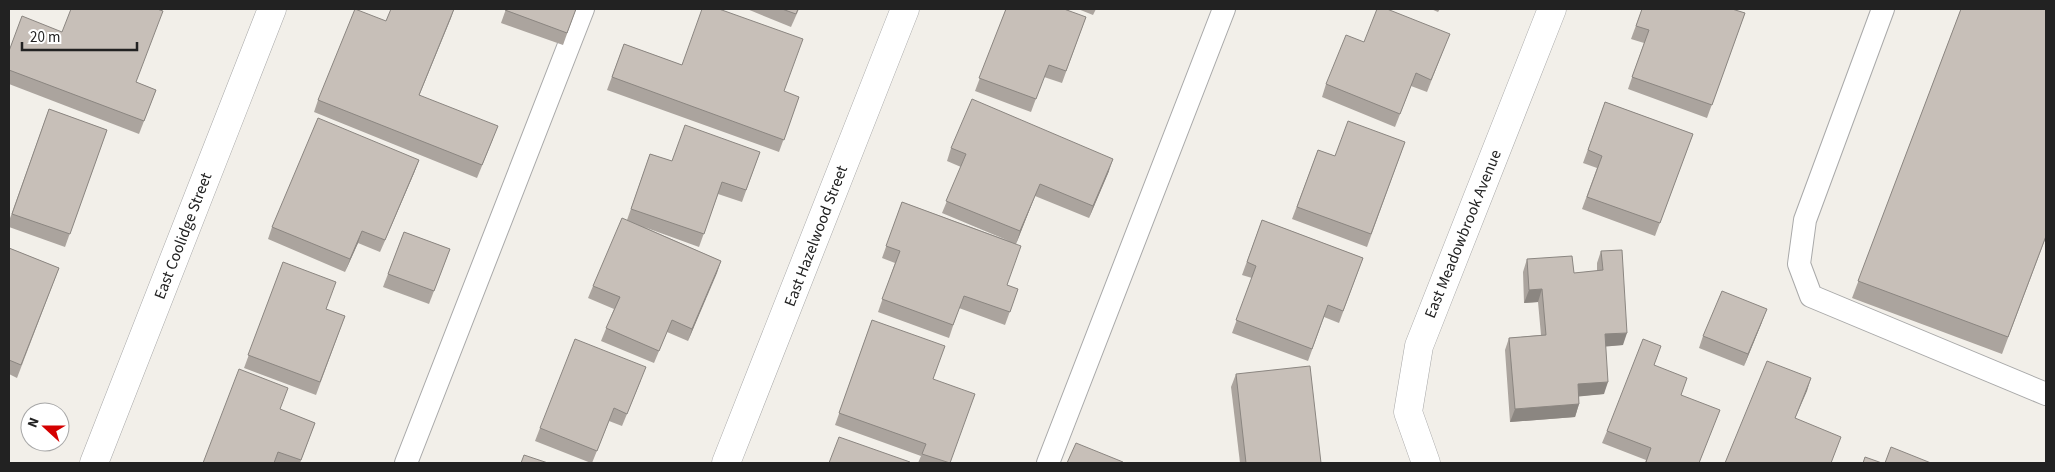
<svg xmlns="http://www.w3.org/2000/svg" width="2055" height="472" viewBox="0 0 2055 472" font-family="'Source Sans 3',sans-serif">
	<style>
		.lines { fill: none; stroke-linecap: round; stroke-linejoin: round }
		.lane-casing { stroke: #a9a9a9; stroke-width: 24 }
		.street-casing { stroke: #a9a9a9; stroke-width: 29 }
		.lane { stroke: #fff; stroke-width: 22 }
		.street { stroke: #fff; stroke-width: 28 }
		.wall { fill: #aba49e }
		.shaded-wall { fill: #8b8681 }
		.building { fill: #c7bfb8; stroke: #8b8681 }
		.labels { text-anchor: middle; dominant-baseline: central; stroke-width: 4; stroke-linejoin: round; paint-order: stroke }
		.street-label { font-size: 16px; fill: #222; stroke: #fff }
	</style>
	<rect width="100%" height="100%" fill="#f2efe9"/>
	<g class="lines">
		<g class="lane-casing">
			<g id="lane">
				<path d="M1883 9 1805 220 1799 264 1811 296 2046 394"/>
				<path d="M406 463 583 9"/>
				<path d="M1048 463 1224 9"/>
			</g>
		</g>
		<g class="street-casing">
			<g id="street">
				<path d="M94 463 272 9"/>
				<path d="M726 463 905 9"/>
				<path d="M1426 463 1408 412 1419 346 1552 9"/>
			</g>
		</g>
		<use href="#lane" class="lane"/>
		<use href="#street" class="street"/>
	</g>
	<g class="wall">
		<path d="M454 9 419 95 493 139 477 178 314 112 318 100 386 21Z"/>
		<path d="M506 9H576L563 45 501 23Z"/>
		<path d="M747 9H799L791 27Z"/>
		<path d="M1006 9 1086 17 1062 83 1044 77 1031 112 975 91Z"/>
		<path d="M1078 9H1096L1093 15Z"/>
		<path d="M1431 9H1440L1438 12Z"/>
		<path d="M1642 9 1745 13 1707 118 1628 89 1644 43 1631 39Z"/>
		<path d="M1961 9 2046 237 2002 354 1852 298Z"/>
		<path d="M1364 42 1445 46 1427 92 1411 86 1395 127 1322 97 1326 84Z"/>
		<path d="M624 44 682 65 799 97 779 152 607 90Z"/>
		<path d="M9 51 136 82 156 90 139 134 9 84Z"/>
		<path d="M1605 102 1693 134 1655 236 1582 209 1597 168 1583 163Z"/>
		<path d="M49 109 107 130 65 247 9 227V221Z"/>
		<path d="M1405 142 1367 247 1292 219 1318 150 1335 156Z"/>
		<path d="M951 148 1109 171 1089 218 1035 196 1016 244 1007 285 1018 289 1005 325 959 308 949 338 878 312 895 263 882 258 902 202 1009 241 942 213 961 167 947 161Z"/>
		<path d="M760 152 742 202 718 194 699 247 644 227 721 261 688 341 667 332 654 363 601 341 614 309 588 298 593 286 627 220 650 154 672 161Z"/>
		<path d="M419 160 414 173 380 252 358 243 345 272 268 239 272 227Z"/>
		<path d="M1262 220 1363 258 1339 323 1324 317 1308 361 1232 333 1252 278 1242 275Z"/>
		<path d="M404 232 450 249 429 304 383 287Z"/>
		<path d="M9 248 59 268 17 378 9 374Z"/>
		<path d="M1601 251 1623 345 1606 346 1604 394 1579 396V404L1575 417 1510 422 1505 350 1509 338 1541 335 1538 302 1524 303 1523 272 1527 259 1574 273 1597 271V263Z"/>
		<path d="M283 262 326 309 345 316 316 395 244 368Z"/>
		<path d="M872 320 933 379 950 463H918L921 456 835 425Z"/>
		<path d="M1762 322 1744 366 1699 348 1703 336Z"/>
		<path d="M1654 366 1681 395 1699 463H1645L1646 460 1602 443 1607 431Z"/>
		<path d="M1236 374 1321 463H1240L1231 387Z"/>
		<path d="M641 380 622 426 609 421 592 463H591L535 441 540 428Z"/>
		<path d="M280 409 315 423 300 463H203Z"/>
	</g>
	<g class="shaded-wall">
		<path d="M454 9 451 18 414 108 419 95Z"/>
		<path d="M1113 159 1109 171 1089 218 1093 206Z"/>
		<path d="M419 160 414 173 380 252 385 240Z"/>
		<path d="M1040 184 1035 196 1016 244 1020 231Z"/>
		<path d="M362 231 358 243 345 272 350 259Z"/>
		<path d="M721 261 717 273 688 341 692 329Z"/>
		<path d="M1542 289 1538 302 1524 303 1529 290Z"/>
		<path d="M1767 309 1762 322 1744 366 1748 354Z"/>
		<path d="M1627 333 1623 345 1601 347 1605 334Z"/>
		<path d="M1811 378 1807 391 1790 430 1795 418Z"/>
		<path d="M1608 382 1604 394 1574 397 1578 384Z"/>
		<path d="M1579 404 1575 417 1510 422 1515 409Z"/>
	</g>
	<g class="building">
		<path d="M71 9H157L163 11 136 82 156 90 144 121 9 70V51L22 16 62 32Z"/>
		<path d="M355 9 386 21 391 9H454L419 95 498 126 482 165 318 100Z"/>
		<path d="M506 9H576L567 33 505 10Z"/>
		<path d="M702 9H719L803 39 784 91 799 97 784 140 612 77 624 44 682 65Z"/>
		<path d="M782 9H798L796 14Z"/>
		<path d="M1006 9H1064L1086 17 1066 71 1049 65 1036 99 979 78Z"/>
		<path d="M1377 9H1387L1450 34 1431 80 1416 73 1400 114 1326 84 1346 35 1364 42Z"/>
		<path d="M1642 9H1732L1745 13 1712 105 1632 77 1649 30 1636 26Z"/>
		<path d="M1961 9H2046V236L2008 337 1858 281Z"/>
		<path d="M972 99 1113 159 1093 206 1040 184 1020 231 946 201 966 154 951 148Z"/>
		<path d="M1605 102 1693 134 1660 223 1587 197 1602 156 1588 150Z"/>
		<path d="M49 109 107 130 70 234 12 214Z"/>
		<path d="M318 118 419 160 385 240 362 231 350 259 272 227Z"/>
		<path d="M1348 121 1405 142 1371 234 1297 207 1318 150 1335 156Z"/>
		<path d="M685 125 760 152 746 190 722 182 704 234 631 209 650 154 672 161Z"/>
		<path d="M902 202 1021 246 1007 285 1018 289 1010 312 964 296 953 325 882 299 900 251 886 246Z"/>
		<path d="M622 218 721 261 692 329 672 320 659 351 606 328 620 297 593 286Z"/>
		<path d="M1262 220 1363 258 1343 311 1328 305 1312 349 1236 320 1256 266 1247 262Z"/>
		<path d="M404 232 450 249 434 291 388 274Z"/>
		<path d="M9 248 59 268 21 365 9 360Z"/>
		<path d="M1622 250 1627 333 1605 334 1608 382 1578 384 1579 404 1515 409 1509 338 1546 335 1542 289 1529 290 1527 259 1572 256 1574 273 1603 270 1601 251Z"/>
		<path d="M283 262 336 282 326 309 345 316 320 382 248 355Z"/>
		<path d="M1722 291 1767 309 1748 354 1703 336Z"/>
		<path d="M872 320 945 346 933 379 975 394 950 463 922 454 926 444 839 413Z"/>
		<path d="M575 339 646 367 627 414 614 408 597 451 540 428Z"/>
		<path d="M1643 339 1661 346 1654 365 1687 378 1681 395 1720 410 1699 463H1649L1646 462 1651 448 1607 431Z"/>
		<path d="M1767 361 1811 378 1795 418 1841 437 1831 463H1725Z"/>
		<path d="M1310 366 1321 463H1246L1236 374Z"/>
		<path d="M239 369 288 388 280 409 315 423 301 460 278 452 274 463H203Z"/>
		<path d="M839 437 910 462 909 463H829Z"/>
		<path d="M1076 443 1123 462 1122 463H1067Z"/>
		<path d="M1891 447 1931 463H1885Z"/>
		<path d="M524 455 548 463H521Z"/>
		<path d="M1865 457 1882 463H1863Z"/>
	</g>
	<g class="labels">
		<g class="street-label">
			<text transform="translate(1463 234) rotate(-68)">East Meadowbrook Avenue</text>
			<text transform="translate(183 236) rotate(-69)">East Coolidge Street</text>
			<text transform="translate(816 236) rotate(-69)">East Hazelwood Street</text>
		</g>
	</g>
	<rect width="2055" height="472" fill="none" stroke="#222222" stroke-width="20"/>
	<g transform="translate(45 427) rotate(291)"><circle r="24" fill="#ffffff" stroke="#a7a7a7"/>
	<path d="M0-4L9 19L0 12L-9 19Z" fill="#d40000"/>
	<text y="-8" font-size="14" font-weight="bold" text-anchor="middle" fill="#222222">N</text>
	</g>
	<path d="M22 42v8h115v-8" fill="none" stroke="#222222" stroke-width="2.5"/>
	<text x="30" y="42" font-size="15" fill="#222222" stroke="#ffffff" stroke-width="4" paint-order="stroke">20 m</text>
</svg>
